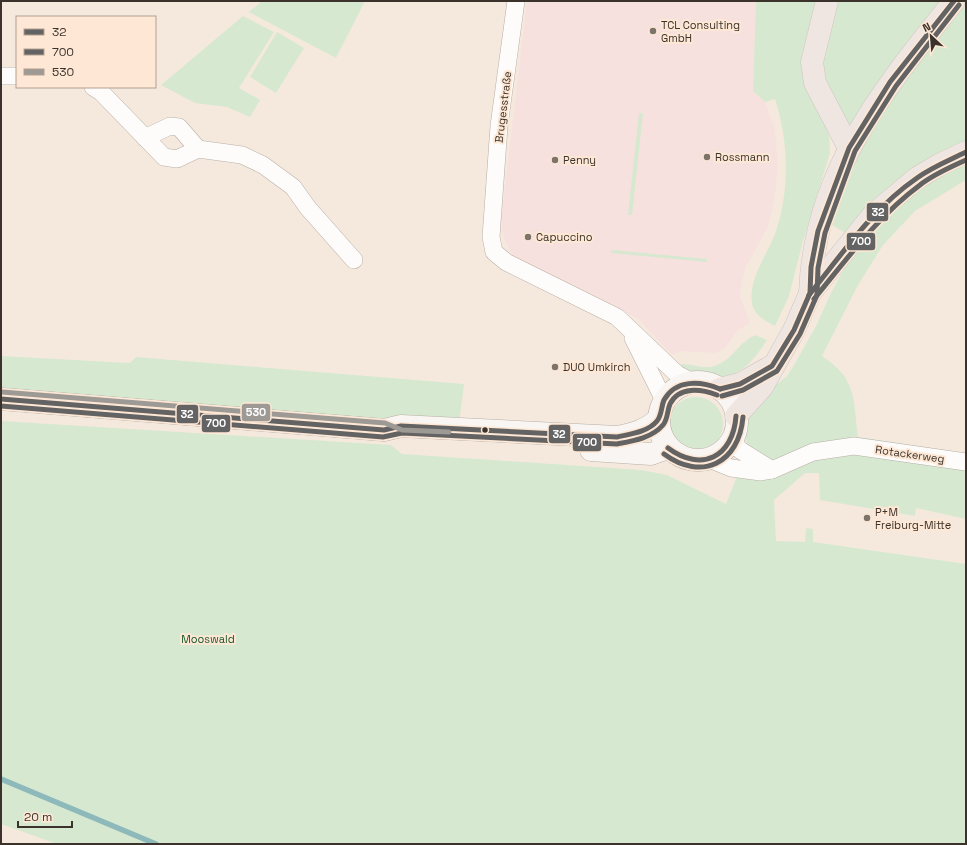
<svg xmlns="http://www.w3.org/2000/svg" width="967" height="845" viewBox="0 0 967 845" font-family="'Space Grotesk',sans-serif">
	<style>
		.commercial { fill: #f6e1de }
		.green { fill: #d7e8d0 }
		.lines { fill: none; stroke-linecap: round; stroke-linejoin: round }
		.stream { stroke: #8db9bb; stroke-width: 5.5 }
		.street-casing { stroke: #b8afa7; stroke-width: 18 }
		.secondary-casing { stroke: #b8afa7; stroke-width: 23 }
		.highway-casing { stroke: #ccc6c1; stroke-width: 23 }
		.street { stroke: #fefcfa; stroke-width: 17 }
		.secondary { stroke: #f9f5f2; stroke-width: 22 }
		.highway { stroke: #f0e6e1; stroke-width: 22 }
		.bus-1-casing { stroke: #fee8d5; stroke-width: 8 }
		.bus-2-casing { stroke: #fee8d5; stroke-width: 8 }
		.bus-3-casing { stroke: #fee8d5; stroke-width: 8 }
		.bus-1 { stroke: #646363; stroke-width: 5 }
		.bus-2 { stroke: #646363; stroke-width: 5 }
		.bus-3 { stroke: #9d9995; stroke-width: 5 }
		.poi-dot { fill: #7c736a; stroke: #fee8d5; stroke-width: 1.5 }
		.bus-dot { fill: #3b332b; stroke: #fee8d5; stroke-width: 1.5 }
		.labels { text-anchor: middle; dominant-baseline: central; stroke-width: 4; stroke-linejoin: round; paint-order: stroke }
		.poi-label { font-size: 11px; fill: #3b332b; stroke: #fee8d5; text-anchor: start }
		.street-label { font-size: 11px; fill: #3b332b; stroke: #fee8d5 }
		.park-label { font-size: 11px; fill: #18592b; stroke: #fee8d5 }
		.line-badge { stroke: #fee8d5; stroke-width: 1.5 }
		.badge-label { font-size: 11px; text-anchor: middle; font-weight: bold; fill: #fff }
	</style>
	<rect width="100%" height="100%" fill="#f5e9de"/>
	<path class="commercial" d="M527 1H756L753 91 765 102 775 130 778 165 775 196 768 227 746 267 742 283 740 296 750 323 738 330 725 348 715 353 682 351 672 355 639 320 616 306 512 255 503 236 501 218Z"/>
	<g class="green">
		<path d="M262 1H365L336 58 249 12Z"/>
		<path d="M756 1H819L818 106 829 136 830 153 803 241 789 296 775 326C765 321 754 315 752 303 748 280 767 255 775 234 790 191 789 143 775 99L765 102 753 91Z"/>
		<path d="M834 1H940L852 128C845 120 838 112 832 104 812 70 826 36 834 1Z"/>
		<path d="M966 5V145L849 235 832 225C840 193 858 149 876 121 902 80 935 43 966 5Z"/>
		<path d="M243 16 274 32 239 88 260 100 250 117 227 107 195 103 161 85Z"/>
		<path d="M277 32 304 48 276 93 250 77Z"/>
		<path d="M639 113H643L632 215H628Z"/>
		<path d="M966 160V180L915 211 883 245 858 285 822 356C857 379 853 398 858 437L966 453V519L916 508 915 516 820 500 819 473H805L774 500 776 541 805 542 806 528 813 529V542L966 564V844H57L1 824V421L391 445 402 454 641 470 667 475 726 504 748 449 744 430 748 413 761 397 787 376 793 367 817 324 831 293 845 267 893 205Z"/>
		<path d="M612 250 707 259V262L611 253Z"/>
		<path d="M755 335 767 340C751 365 737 381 705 376 694 374 688 373 679 367L682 364C691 364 701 368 710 367 731 364 737 343 755 335Z"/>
		<path d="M1 356 130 363 136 357 464 384 459 424 314 416 1 390Z"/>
		<circle cx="696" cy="424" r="27"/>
	</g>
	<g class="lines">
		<path class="stream" d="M1 779 156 844"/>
		<g class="street-casing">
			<g id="street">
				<path d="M516 1 499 126 491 237 494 252 506 262 617 317 677 374 692 382"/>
				<path d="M1 76H17"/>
				<path d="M93 87 101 92 164 157 177 159 198 149 242 155 263 165 293 187 308 208 354 260"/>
				<path d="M145 138 170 126 179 127 198 149"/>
				<path d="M633 338 664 400"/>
				<path d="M732 440 740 450 772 470"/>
				<path d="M709 459 731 468 761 472 772 470 813 452 854 446 966 462"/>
			</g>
		</g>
		<g class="secondary-casing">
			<g id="secondary">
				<circle cx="698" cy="421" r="39"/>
				<path d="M1 399 384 430 401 426 617 437C633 434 645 431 658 420"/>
				<path d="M591 450 651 454 668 448"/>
			</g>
		</g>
		<g class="highway-casing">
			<g id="highway">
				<path d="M827 1 812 62 815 83 849 148"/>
				<path d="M810 293C814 173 883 90 954 1"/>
				<path d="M720 389 740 384 772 366"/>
				<path d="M736 416 762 387 794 330 810 293 874 214 917 178 939 165 966 152"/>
			</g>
		</g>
		<use href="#street" class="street"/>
		<use href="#secondary" class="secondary"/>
		<use href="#highway" class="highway"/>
		<g class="bus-1-casing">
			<g id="bus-1">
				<path d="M809 295C842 254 873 208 917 178 932 167 950 160 966 152"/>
				<path d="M720 389 740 384 772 366 794 330 810 293 811 267 818 231 849 148 890 82 954 1"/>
				<path d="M1 399 384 430 401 426 617 437C630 434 648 432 657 421 662 415 661 407 664 400 676 379 700 381 720 389"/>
				<path d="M668 448C702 473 733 457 736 416"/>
			</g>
		</g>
		<g class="bus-2-casing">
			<g id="bus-2">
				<path d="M814 299C847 259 878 216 920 185 934 174 951 167 966 160"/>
				<path d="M722 396 743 390 777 371 800 334 817 295 818 268 825 233 855 151 896 86 959 5"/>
				<path d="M1 406 383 437 402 433 617 444C633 441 652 438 663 425 668 419 667 411 670 404 679 386 701 389 717 395"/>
				<path d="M664 454C702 482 739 463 743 417"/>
			</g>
		</g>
		<g class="bus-3-casing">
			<path id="bus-3" d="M2 392 385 423 402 430 449 432"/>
		</g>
		<use href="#bus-1" class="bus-1"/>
		<use href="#bus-2" class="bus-2"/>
		<use href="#bus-3" class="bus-3"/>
	</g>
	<g class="poi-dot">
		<circle cx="653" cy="31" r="4"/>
		<circle cx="707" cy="157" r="4"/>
		<circle cx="555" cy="160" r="4"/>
		<circle cx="528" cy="237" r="4"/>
		<circle cx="555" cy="367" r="4"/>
		<circle cx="867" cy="518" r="4"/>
	</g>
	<circle class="bus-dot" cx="485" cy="430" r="3.5"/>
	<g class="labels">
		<g class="poi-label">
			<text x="661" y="25">TCL Consulting<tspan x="661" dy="13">GmbH</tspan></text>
			<text x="715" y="157">Rossmann</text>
			<text x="563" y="160">Penny</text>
			<text x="536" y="237">Capuccino</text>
			<text x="563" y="367">DUO Umkirch</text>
			<text x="875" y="512">P+M<tspan x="875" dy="13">Freiburg-Mitte</tspan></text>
		</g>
		<g class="street-label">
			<text transform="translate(503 107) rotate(-83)">Brugesstraße</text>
			<text transform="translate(910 454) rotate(8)">Rotackerweg</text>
		</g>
		<g class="park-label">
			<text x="208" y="639">Mooswald</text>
		</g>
	</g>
	<g class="line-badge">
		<rect x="866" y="202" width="23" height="20" rx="4" fill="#646363"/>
		<rect x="846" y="232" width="30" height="19" rx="4" fill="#646363"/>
		<rect x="241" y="403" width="30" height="19" rx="4" fill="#9d9995"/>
		<rect x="176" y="404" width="23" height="20" rx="4" fill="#646363"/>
		<rect x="201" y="414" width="30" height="19" rx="4" fill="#646363"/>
		<rect x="548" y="424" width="23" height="20" rx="4" fill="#646363"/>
		<rect x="572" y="433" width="30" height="19" rx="4" fill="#646363"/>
	</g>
	<g class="badge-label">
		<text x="878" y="216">32</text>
		<text x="861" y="245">700</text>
		<text x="256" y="416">530</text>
		<text x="187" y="418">32</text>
		<text x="216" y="427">700</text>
		<text x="559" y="438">32</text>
		<text x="587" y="446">700</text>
	</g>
	<rect width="967" height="845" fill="none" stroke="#3b332b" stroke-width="4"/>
	<rect x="16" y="16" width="140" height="72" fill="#fee8d5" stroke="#b0a091"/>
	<rect x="24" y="29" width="20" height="6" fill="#646363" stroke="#b0a091"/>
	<text x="52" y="36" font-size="12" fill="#3b332b">32</text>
	<rect x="24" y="49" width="20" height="6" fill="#646363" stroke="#b0a091"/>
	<text x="52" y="56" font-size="12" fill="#3b332b">700</text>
	<rect x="24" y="69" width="20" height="6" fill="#9d9995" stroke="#b0a091"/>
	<text x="52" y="76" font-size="12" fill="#3b332b">530</text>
	<g transform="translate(931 36) rotate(334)" stroke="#fee8d5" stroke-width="3" paint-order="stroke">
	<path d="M0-3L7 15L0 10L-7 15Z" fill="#3b332b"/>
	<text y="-6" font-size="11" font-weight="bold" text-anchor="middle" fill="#3b332b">N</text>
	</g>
	<path d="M18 821v6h54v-6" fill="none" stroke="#3b332b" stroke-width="2"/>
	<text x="24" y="821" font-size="12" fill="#3b332b" stroke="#fee8d5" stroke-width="3" paint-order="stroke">20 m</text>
</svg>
